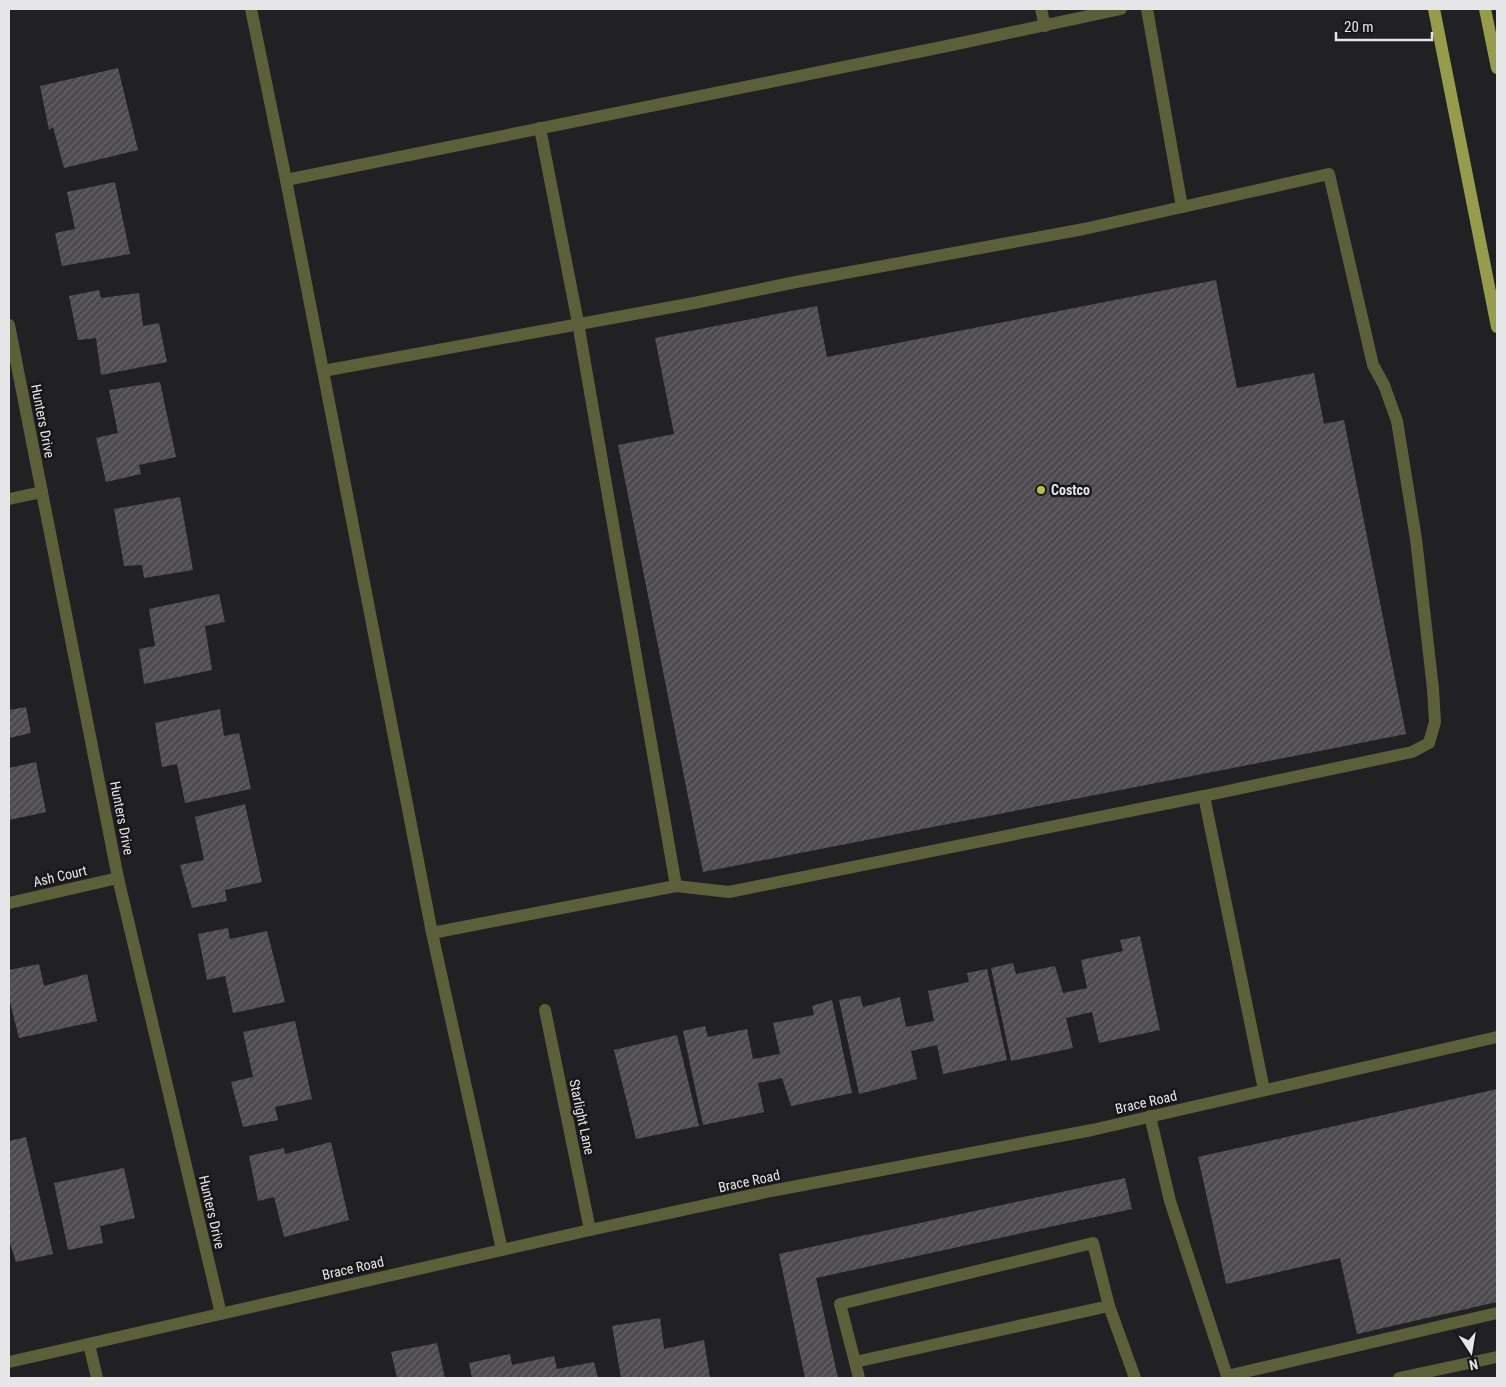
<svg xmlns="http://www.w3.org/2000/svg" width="1506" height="1387" viewBox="0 0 1506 1387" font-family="'Roboto Condensed',sans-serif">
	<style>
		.building { fill: url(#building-hatch) }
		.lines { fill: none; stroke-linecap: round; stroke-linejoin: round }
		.minor { stroke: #5b5f3a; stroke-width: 12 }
		.major { stroke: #959d4d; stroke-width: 12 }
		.poi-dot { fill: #b7c148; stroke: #181618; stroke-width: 2 }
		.labels { text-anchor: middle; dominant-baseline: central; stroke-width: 5; stroke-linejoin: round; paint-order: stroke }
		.street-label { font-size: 14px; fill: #e6e5e7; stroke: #181618 }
		.poi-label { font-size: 14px; font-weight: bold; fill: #e6e5e7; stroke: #181618; text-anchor: start }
	</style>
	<defs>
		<pattern id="building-hatch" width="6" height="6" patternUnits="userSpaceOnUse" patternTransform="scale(1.25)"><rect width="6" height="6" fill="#4d4b4d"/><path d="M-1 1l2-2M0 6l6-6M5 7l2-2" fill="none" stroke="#676567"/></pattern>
	</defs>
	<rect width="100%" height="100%" fill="#212022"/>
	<g class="building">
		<path d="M118 68 138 150 64 168 53 127 49 130 40 86Z"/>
		<path d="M115 182 130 254 62 266 55 233 75 229 67 192Z"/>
		<path d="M1216 280 1237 388 1314 373 1324 424 1344 420 1406 734 703 872 618 445 674 434 655 338 817 306 827 357Z"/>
		<path d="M99 290 101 298 139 293 143 326 159 323 167 362 101 375 96 338 78 340 69 296Z"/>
		<path d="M160 382 176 457 139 465 141 474 106 482 96 438 118 433 109 390Z"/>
		<path d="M180 497 193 570 144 578 142 565 124 566 114 509Z"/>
		<path d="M219 594 225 622 205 626 212 670 144 684 139 649 155 646 149 609Z"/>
		<path d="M26 707 31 733 9 738V710Z"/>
		<path d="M220 709 224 736 239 733 251 789 185 803 177 764 162 767 155 723Z"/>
		<path d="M36 762 46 812 9 820V768Z"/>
		<path d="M245 804 262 882 225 890 227 901 192 908 180 865 204 860 195 817Z"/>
		<path d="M228 928 230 939 267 931 285 1002 233 1013 225 976 207 980 198 934Z"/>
		<path d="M1140 936 1160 1030 1099 1043 1092 1012 1066 1018 1073 1048 1011 1061 991 968 1013 963 1016 974 1055 966 1063 993 1087 988 1081 960 1123 951 1120 940Z"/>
		<path d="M39 964 44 986 87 974 97 1021 19 1038 9 998V970Z"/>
		<path d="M987 969 1007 1060 943 1074 937 1045 911 1051 917 1079 859 1094 839 1000 860 996 863 1007 900 997 906 1027 934 1021 928 991 969 982 967 973Z"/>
		<path d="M832 1000 852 1093 791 1106 782 1078 758 1083 764 1112 703 1125 683 1031 705 1026 708 1037 747 1029 753 1059 780 1054 773 1023 814 1015 812 1006Z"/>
		<path d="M295 1021 312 1099 275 1107 278 1120 243 1127 231 1082 253 1077 243 1032Z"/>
		<path d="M677 1035 699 1126 636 1139 614 1050Z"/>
		<path d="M1497 1089V1302L1357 1334 1340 1258 1226 1284 1198 1157Z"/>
		<path d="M26 1137 53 1254 16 1262 9 1240V1141Z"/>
		<path d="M331 1142 349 1220 284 1237 274 1197 258 1201 249 1156 284 1148 285 1154Z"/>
		<path d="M124 1168 135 1218 100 1226 103 1243 68 1250 54 1183Z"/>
		<path d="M1125 1178 1132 1209 816 1278 838 1378H805L779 1254Z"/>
		<path d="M660 1318 664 1349 704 1340 710 1378H621L612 1326Z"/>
		<path d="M437 1343 445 1378H397L391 1352Z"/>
		<path d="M510 1354 512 1365 554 1356 557 1369 594 1362 598 1378H472L469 1363Z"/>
	</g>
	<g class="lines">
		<g class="minor">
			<path d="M251 9 286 180 432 933"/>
			<path d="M1041 9 1045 26"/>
			<path d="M1147 9 1182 207"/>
			<path d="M540 128 578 323 676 886"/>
			<path d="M286 180 947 46 1121 9"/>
			<path d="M9 325 118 878 221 1314"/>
			<path d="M323 371 694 303 796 282 1084 229 1329 174 1373 365 1384 385 1397 421 1416 539 1433 689 1435 722 1429 743 1412 752 1204 796 1264 1090"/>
			<path d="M9 499 42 492"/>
			<path d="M9 903 118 878"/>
			<path d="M545 1010 590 1230"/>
			<path d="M1150 1116 1170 1201 1227 1376 1497 1313"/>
			<path d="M502 1250 432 933 676 886 729 892 1204 796"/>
			<path d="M89 1344 97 1378"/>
			<path d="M9 1362 590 1230 771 1191 1092 1130 1497 1037"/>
			<path d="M855 1362 840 1304 1093 1243 1109 1306"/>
			<path d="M859 1378 855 1362 1109 1306 1135 1378"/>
			<path d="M1399 1378 1497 1357"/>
		</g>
		<g class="major">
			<path d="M1434 9 1497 327"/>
			<path d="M1485 9 1497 68"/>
		</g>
	</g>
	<circle class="poi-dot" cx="1041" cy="490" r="5"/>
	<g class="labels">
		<g class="street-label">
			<text transform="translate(43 421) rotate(79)">Hunters Drive</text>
			<text transform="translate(122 818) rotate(79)">Hunters Drive</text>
			<text transform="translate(60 876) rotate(-13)">Ash Court</text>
			<text transform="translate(1146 1102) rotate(-13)">Brace Road</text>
			<text transform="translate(582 1117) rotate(78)">Starlight Lane</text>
			<text transform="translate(749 1181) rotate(-12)">Brace Road</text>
			<text transform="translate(212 1212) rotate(77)">Hunters Drive</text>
			<text transform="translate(353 1268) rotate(-13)">Brace Road</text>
		</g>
		<g class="poi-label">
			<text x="1051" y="490">Costco</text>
		</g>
	</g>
	<rect width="1506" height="1387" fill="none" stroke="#e6e5e7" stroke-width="20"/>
	<g transform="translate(1471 1352) rotate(168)" stroke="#181618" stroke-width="4" paint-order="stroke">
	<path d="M0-4L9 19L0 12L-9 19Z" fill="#e6e5e7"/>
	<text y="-8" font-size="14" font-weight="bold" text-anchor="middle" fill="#e6e5e7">N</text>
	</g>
	<path d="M1336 32v8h96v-8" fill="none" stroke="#e6e5e7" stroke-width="2.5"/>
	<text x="1344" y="32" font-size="15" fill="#e6e5e7" stroke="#181618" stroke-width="4" paint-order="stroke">20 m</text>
</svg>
